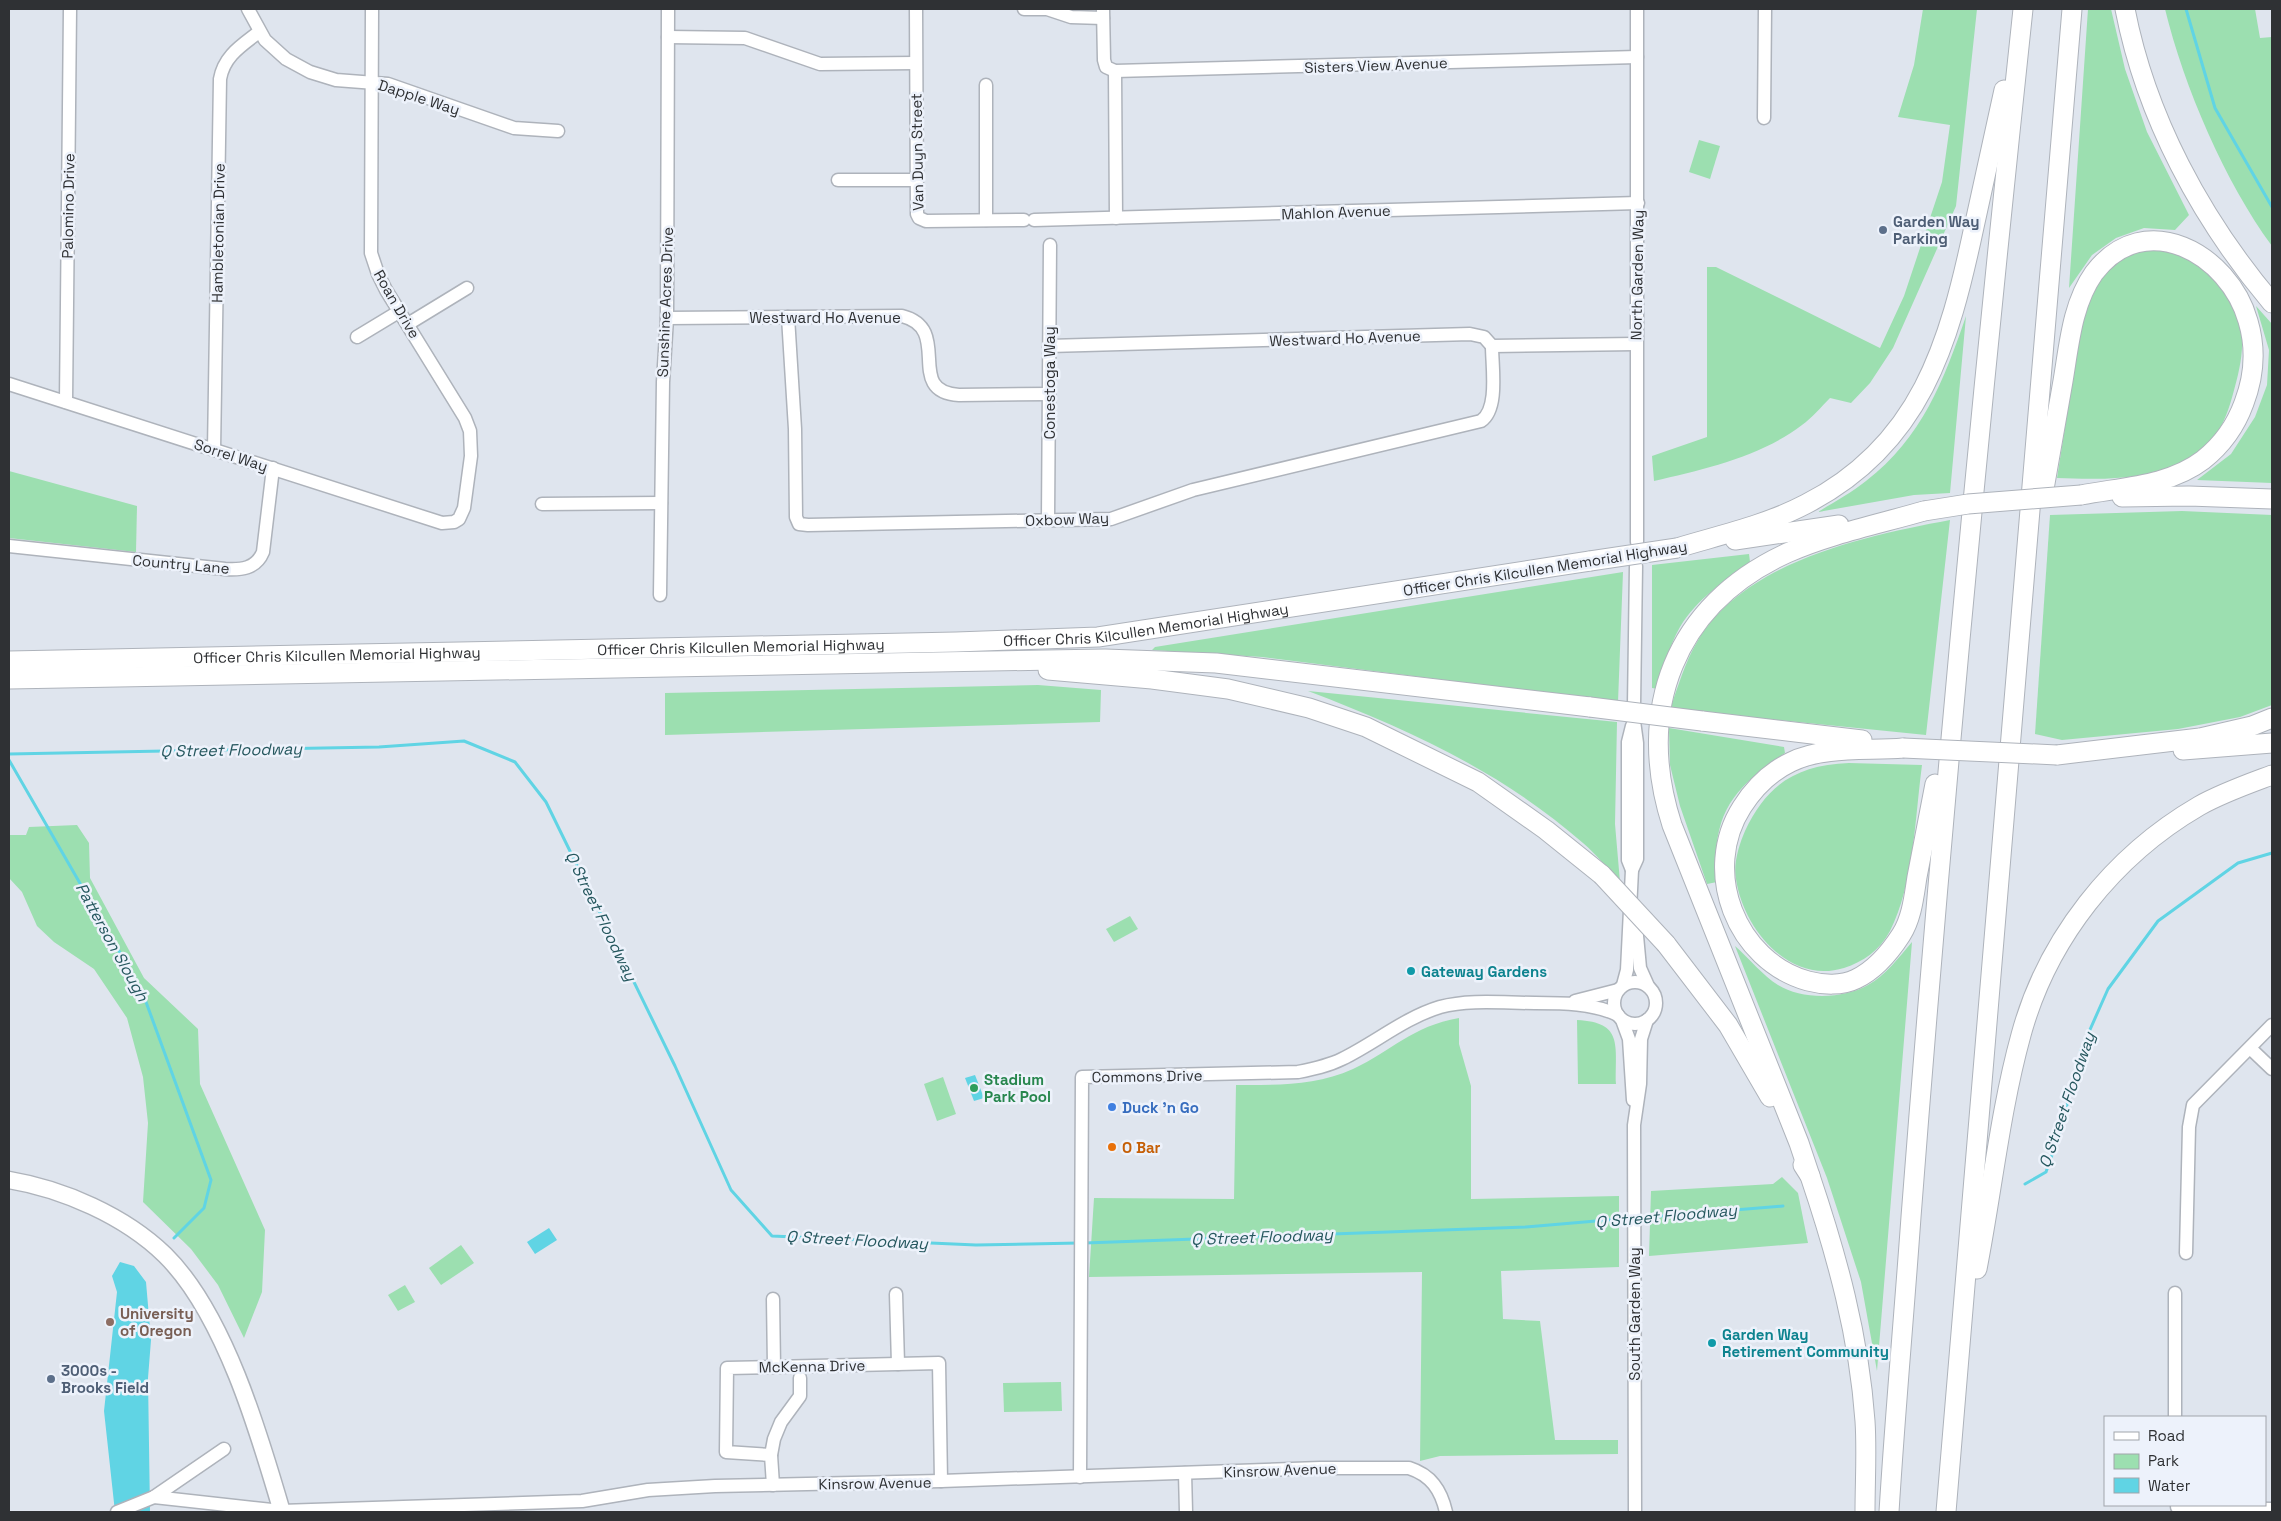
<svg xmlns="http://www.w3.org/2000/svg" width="2281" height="1521" viewBox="0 0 2281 1521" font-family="'Space Grotesk',sans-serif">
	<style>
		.green { fill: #9cdfb0 }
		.water { fill: #60d4e4 }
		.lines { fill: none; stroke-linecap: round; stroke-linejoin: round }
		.stream { stroke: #60d4e4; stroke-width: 3 }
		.minor-casing { stroke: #aeb3bb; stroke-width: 15 }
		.major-casing { stroke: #aeb3bb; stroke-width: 19 }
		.highway-casing { stroke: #aeb3bb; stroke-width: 21 }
		.minor { stroke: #fff; stroke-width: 12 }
		.major { stroke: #fff; stroke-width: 16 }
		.highway { stroke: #fff; stroke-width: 19 }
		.highway-bridge-casing { stroke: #aeb3bb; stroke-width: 21; stroke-linecap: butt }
		.highway-bridge { stroke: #fff; stroke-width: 19 }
		.service-dot { fill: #5c6f8a; stroke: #edf2fb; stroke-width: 2 }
		.culture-dot { fill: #0f9aa8; stroke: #edf2fb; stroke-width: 2 }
		.leisure-dot { fill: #2e9e5b; stroke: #edf2fb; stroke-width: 2 }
		.shop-dot { fill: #3f7fe0; stroke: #edf2fb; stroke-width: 2 }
		.food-dot { fill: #e8710a; stroke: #edf2fb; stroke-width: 2 }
		.education-dot { fill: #8d6e63; stroke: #edf2fb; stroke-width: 2 }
		.labels { text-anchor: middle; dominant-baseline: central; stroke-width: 5; stroke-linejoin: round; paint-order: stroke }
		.street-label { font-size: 15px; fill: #2f3134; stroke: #edf2fb }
		.service-label { font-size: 15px; font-weight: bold; fill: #4e5e75; stroke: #edf2fb; text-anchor: start }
		.culture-label { font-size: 15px; font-weight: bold; fill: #0d838f; stroke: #edf2fb; text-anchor: start }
		.leisure-label { font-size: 15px; font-weight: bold; fill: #27864d; stroke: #edf2fb; text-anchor: start }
		.shop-label { font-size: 15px; font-weight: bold; fill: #366cbe; stroke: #edf2fb; text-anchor: start }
		.food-label { font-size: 15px; font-weight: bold; fill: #c56008; stroke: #edf2fb; text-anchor: start }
		.education-label { font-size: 15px; font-weight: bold; fill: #785e54; stroke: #edf2fb; text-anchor: start }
		.water-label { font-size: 16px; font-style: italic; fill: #25575e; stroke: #edf2fb }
	</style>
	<rect width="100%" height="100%" fill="#dfe5ee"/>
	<g class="green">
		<path d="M1923 9H1977L1956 206 1893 348 1870 383 1851 403 1830 398C1821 407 1812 418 1802 425 1760 457 1704 469 1654 481L1652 456 1707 437V267H1716L1880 348 1904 296 1942 182 1950 125 1898 117 1914 65Z"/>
		<path d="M2088 9H2111L2125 69 2147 132 2189 215 2175 230 2144 228 2116 238 2092 255 2069 288Z"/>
		<path d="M2165 9H2255L2260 38 2272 37V246C2225 182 2184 87 2165 9Z"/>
		<path d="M1699 140 1720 146 1710 179 1689 172Z"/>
		<path d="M2143 249C2182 249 2213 266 2231 302 2236 313 2242 325 2242 338 2243 357 2238 376 2233 394 2227 416 2219 437 2200 452 2160 481 2104 480 2057 478L2083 313 2095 286 2111 265Z"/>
		<path d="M2256 306 2272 324V483L2197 480 2231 454 2255 417 2267 385 2269 350Z"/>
		<path d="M1966 316 1950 493 1914 495 1818 512C1834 502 1851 493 1866 481 1922 438 1944 380 1966 316Z"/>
		<path d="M9 471 137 506 136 552 9 538Z"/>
		<path d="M2182 511 2272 515V705L2240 717 2178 729 2062 740 2035 734 2050 515Z"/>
		<path d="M1950 520 1926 735 1670 709C1678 687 1685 662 1697 642 1744 561 1865 536 1950 520Z"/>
		<path d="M1749 554 1750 562C1725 580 1696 600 1680 627 1669 646 1664 668 1658 689L1652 688V565Z"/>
		<path d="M1623 572 1618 702 1262 657 1152 650 1155 647Z"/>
		<path d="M1038 685 1101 690 1100 722 665 735V693Z"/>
		<path d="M1308 691 1617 722 1615 824 1620 882C1608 869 1596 854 1583 843 1502 772 1408 729 1308 691Z"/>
		<path d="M1669 728 1784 747 1785 753C1732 789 1711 814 1717 882L1707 884 1680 806 1670 765Z"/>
		<path d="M1849 763 1922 765C1915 817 1914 884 1890 931 1880 950 1863 962 1844 968 1789 985 1743 928 1736 879 1733 864 1739 845 1745 831 1767 784 1797 765 1849 763Z"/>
		<path d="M77 825 89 843 90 878 144 978 198 1029 200 1084 265 1230 262 1292 244 1338 218 1285 191 1249 143 1202 148 1123 143 1077 127 1018 94 969 54 942 37 926 22 892 9 878V835H26L29 827Z"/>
		<path d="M1130 916 1138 929 1114 942 1106 929Z"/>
		<path d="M1912 942 1877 1371 1861 1282 1827 1178 1735 946C1749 958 1763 976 1778 985 1802 1000 1844 999 1868 985 1886 975 1899 957 1912 942Z"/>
		<path d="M1459 1018V1044L1471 1086V1199L1619 1196V1267L1501 1271 1503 1319 1540 1321 1555 1440H1618V1454L1440 1456 1420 1461 1422 1272 1089 1277 1094 1198 1234 1199 1236 1085C1276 1085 1315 1086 1353 1069 1392 1051 1412 1026 1459 1018Z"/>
		<path d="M1577 1020C1624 1022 1615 1046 1616 1084H1578Z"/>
		<path d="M943 1077 956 1114 937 1121 924 1084Z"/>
		<path d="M1782 1177 1798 1193 1808 1243 1649 1256 1651 1191 1773 1184Z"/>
		<path d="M461 1245 474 1263 441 1285 429 1268Z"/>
		<path d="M405 1285 415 1302 398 1311 388 1295Z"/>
		<path d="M1061 1382 1062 1411 1004 1412 1003 1383Z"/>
	</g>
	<g class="water">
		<path d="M975 1075 984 1098 974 1101 965 1078Z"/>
		<path d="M549 1228 557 1240 535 1254 527 1242Z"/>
		<path d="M120 1262 134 1266 146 1282 151 1340 148 1378 150 1512H115L104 1411 117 1292 112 1276Z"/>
	</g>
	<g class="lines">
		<g class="stream">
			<path d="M2186 9 2215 108 2272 207"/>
			<path d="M9 754 379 747 464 741 515 762 546 802 675 1066 731 1190 772 1236 976 1245 1079 1243"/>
			<path d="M9 760 142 991 211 1180 204 1208 174 1238"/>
			<path d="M2025 1184 2046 1172 2060 1132 2081 1050 2108 989 2158 921 2238 863 2272 853"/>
			<path d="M1637 1218 1783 1206"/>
			<path d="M1085 1243 1526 1227 1631 1218"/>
		</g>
		<g class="minor-casing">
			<g id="minor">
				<path d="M248 9 265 40 286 59 310 72 336 80 388 84 514 128 558 131"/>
				<path d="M916 9 917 214 919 218 926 221 1024 220"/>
				<path d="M1024 9H1047L1071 17 1103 18"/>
				<path d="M1103 9 1104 60 1106 67 1115 71 1637 57"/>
				<path d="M668 37 745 38 820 64 915 63"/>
				<path d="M1115 71 1116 218"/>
				<path d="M986 85V220"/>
				<path d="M1764 118 1765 9"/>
				<path d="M838 180H916"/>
				<path d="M1034 220 1638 203"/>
				<path d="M788 317 795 429 796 517 799 524 808 525 1111 519 1193 490 1481 421C1499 409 1492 367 1492 346"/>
				<path d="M667 318 902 316C954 329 903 392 959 395L1049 394"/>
				<path d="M408 324 467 288"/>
				<path d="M357 337 400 311"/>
				<path d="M1049 346 1470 334 1484 337 1492 346 1636 344"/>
				<path d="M9 384 442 523 454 522 459 519 464 508 471 456 470 431 465 418 386 290 378 274 371 253 372 9"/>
				<path d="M66 402 70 9"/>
				<path d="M214 450 220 79C224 56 241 46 259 32"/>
				<path d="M542 504 661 503"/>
				<path d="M1048 520 1050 245"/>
				<path d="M1637 542V9"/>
				<path d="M9 546 225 569C241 570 256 569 263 552L273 468"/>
				<path d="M660 595 663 382 667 318 668 9"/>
				<path d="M1634 705 1636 566"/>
				<path d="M1632 726 1628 742V860L1632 870"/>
				<path d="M1636 925 1640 968 1648 986"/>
				<circle cx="1635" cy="1003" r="21"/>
				<path d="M1623 985 1627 970 1632 870 1637 859V743L1634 721"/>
				<path d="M1575 1001 1618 990"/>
				<path d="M1622 1020 1629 1039 1633 1100"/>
				<path d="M2251 1049 2272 1069"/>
				<path d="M2186 1253 2189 1127 2193 1105 2272 1025"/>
				<path d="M896 1294 898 1364"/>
				<path d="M773 1299 774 1367"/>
				<path d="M2175 1417V1293"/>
				<path d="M771 1455 774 1439 781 1422 800 1396V1378"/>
				<path d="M1185 1473 1186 1512"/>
				<path d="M1080 1477 1082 1077 1298 1072C1313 1069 1328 1066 1342 1059 1375 1043 1404 1018 1440 1007 1470 999 1504 1003 1535 1003 1562 1003 1593 1003 1618 1015"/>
				<path d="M773 1485 771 1455 726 1452 727 1368 939 1363 941 1481"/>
				<path d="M154 1497 281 1511 582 1501 648 1490 715 1486 941 1481 1320 1468H1409C1431 1475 1441 1490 1446 1512"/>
				<path d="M2177 1507 2272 1509"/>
				<path d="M117 1512 154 1497 224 1449"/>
				<path d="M1635 1512 1634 1125 1640 1084 1641 1039 1647 1020"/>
			</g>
		</g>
		<g class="major-casing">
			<path id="major" d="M9 1180C63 1189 125 1216 165 1255 224 1313 259 1433 282 1512"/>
		</g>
		<g class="highway-casing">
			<g id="highway">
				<path d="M2125 9C2146 117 2201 219 2272 303"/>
				<path d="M2044 489C2050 453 2057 417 2063 381 2069 346 2072 304 2094 273 2145 206 2229 254 2248 321 2256 348 2254 377 2244 403 2236 425 2222 445 2203 460 2169 486 2122 487 2081 495"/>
				<path d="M2122 497 2189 496 2272 499"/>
				<path d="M1735 540 1839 525"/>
				<path d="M1677 548C1720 535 1766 525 1806 504 1921 445 1949 344 1974 227 1984 182 1994 136 2004 90"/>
				<path id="s1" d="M9 661 956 642 1098 637 1590 561"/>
				<path d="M1048 670 1152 679 1228 689 1309 708 1366 727 1478 782 1546 830 1602 875"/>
				<path d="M9 679 1105 659 1216 663 1590 707"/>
				<path d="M1702 721 1862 740"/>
				<path d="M1903 748C1867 751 1824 746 1791 762 1770 772 1754 788 1742 807 1701 871 1736 961 1808 981 1823 985 1842 986 1856 979 1875 970 1890 952 1901 935 1912 918 1914 896 1917 877 1923 846 1929 815 1935 784"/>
				<path d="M2183 750 2272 743"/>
				<path d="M2057 755 2200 738 2252 726 2272 718"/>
				<path d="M1666 944 1728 1025 1770 1097"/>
				<path d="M1803 1165 1810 1176C1837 1256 1859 1336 1865 1421 1867 1451 1865 1482 1865 1512"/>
				<path d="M1810 1176 1799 1143 1672 825C1635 710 1674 605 1787 553 1830 534 1879 524 1924 511"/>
				<path d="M1977 1269C1992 1192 2000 1111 2021 1035 2047 939 2113 856 2199 806 2222 793 2248 784 2272 775"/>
				<path d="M1889 1512C1895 1414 1904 1316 1911 1217 1942 814 1980 411 2023 9"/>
				<path d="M1946 1512 2072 9"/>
			</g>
		</g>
		<use href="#minor" class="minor"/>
		<use href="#major" class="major"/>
		<use href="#highway" class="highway"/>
		<g class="highway-bridge-casing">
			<g id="highway-bridge">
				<path d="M1924 511 1968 504 2081 495"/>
				<path d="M1590 561 1677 548"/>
				<path d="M1590 707 1702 721"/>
				<path d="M1903 748 2057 755"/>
				<path d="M1602 875 1666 944"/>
			</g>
		</g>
		<use href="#highway-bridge" class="highway-bridge"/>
	</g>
	<g class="service-dot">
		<circle cx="1883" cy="230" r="5"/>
		<circle cx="51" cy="1379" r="5"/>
	</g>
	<g class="culture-dot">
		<circle cx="1411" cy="971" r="5"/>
		<circle cx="1712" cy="1343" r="5"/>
	</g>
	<circle class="leisure-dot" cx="974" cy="1088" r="5"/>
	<circle class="shop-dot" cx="1112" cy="1107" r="5"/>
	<circle class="food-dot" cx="1112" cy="1147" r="5"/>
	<circle class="education-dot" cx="110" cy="1322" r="5"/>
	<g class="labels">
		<g class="street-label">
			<text transform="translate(1376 65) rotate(-2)">Sisters View Avenue</text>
			<text transform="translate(419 97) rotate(18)">Dapple Way</text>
			<text transform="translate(917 152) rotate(-91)">Van Duyn Street</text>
			<text transform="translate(68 206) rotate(-89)">Palomino Drive</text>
			<text transform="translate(1336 212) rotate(-2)">Mahlon Avenue</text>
			<text transform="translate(218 233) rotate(-89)">Hambletonian Drive</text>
			<text transform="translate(1637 275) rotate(-89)">North Garden Way</text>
			<text transform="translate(665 302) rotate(-88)">Sunshine Acres Drive</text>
			<text transform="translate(397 304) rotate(60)">Roan Drive</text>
			<text x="825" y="317">Westward Ho Avenue</text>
			<text transform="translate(1345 338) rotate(-2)">Westward Ho Avenue</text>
			<text transform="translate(1049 383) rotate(-90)">Conestoga Way</text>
			<text transform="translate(231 455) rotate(18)">Sorrel Way</text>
			<text transform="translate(1067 519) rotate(-2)">Oxbow Way</text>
			<text transform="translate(181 564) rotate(5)">Country Lane</text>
			<text transform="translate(1545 568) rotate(-9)">Officer Chris Kilcullen Memorial Highway</text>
			<text stroke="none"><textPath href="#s1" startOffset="1138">Officer Chris Kilcullen Memorial Highway</textPath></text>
			<text stroke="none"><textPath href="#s1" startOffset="732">Officer Chris Kilcullen Memorial Highway</textPath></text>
			<text stroke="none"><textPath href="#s1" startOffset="328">Officer Chris Kilcullen Memorial Highway</textPath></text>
			<text transform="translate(1147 1076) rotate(-1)">Commons Drive</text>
			<text transform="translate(1634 1314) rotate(-90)">South Garden Way</text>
			<text transform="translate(812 1366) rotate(-1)">McKenna Drive</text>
			<text transform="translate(1280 1470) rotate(-2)">Kinsrow Avenue</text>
			<text transform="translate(875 1483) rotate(-1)">Kinsrow Avenue</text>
		</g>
		<g class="service-label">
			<text x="1893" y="221">Garden Way<tspan x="1893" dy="17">Parking</tspan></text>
			<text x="61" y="1370">3000s -<tspan x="61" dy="17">Brooks Field</tspan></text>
		</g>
		<g class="culture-label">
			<text x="1421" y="971">Gateway Gardens</text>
			<text x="1722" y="1334">Garden Way<tspan x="1722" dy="17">Retirement Community</tspan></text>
		</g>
		<g class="leisure-label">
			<text x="984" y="1079">Stadium<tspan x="984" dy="17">Park Pool</tspan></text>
		</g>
		<g class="shop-label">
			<text x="1122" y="1107">Duck 'n Go</text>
		</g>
		<g class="food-label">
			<text x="1122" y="1147">O Bar</text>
		</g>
		<g class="education-label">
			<text x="120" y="1313">University<tspan x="120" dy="17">of Oregon</tspan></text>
		</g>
		<g class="water-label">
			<text transform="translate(231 750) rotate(-1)">Q Street Floodway</text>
			<text transform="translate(601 916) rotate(64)">Q Street Floodway</text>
			<text transform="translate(112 942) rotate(61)">Patterson Slough</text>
			<text transform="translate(2067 1100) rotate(-71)">Q Street Floodway</text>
			<text transform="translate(1666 1216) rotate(-5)">Q Street Floodway</text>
			<text transform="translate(1262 1237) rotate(-2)">Q Street Floodway</text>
			<text transform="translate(857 1240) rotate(3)">Q Street Floodway</text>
		</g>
	</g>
	<rect width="2281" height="1521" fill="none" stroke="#2f3134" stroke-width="20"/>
	<rect x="2104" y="1416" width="162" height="90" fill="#edf2fb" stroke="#a1a5ab"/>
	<rect x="2114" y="1432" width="25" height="8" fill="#ffffff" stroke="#a1a5ab"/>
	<text x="2148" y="1441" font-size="15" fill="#2f3134">Road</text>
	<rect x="2114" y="1454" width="25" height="15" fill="#9cdfb0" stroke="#a1a5ab"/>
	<text x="2148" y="1466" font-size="15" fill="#2f3134">Park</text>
	<rect x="2114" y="1478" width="25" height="15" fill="#60d4e4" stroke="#a1a5ab"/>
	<text x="2148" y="1491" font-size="15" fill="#2f3134">Water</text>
</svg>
